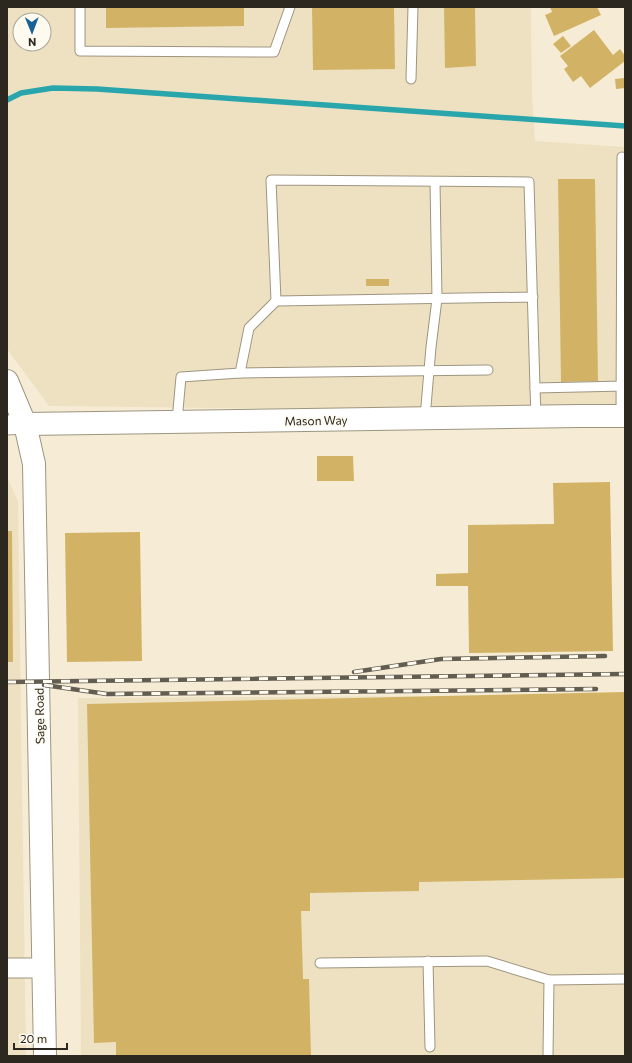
<svg xmlns="http://www.w3.org/2000/svg" width="632" height="1063" viewBox="0 0 632 1063" font-family="Commissioner,sans-serif">
	<style>
		.built { fill: #eee1c2; fill-rule: evenodd }
		.lines { fill: none; stroke-linecap: round; stroke-linejoin: round }
		.stream { stroke: #29a6ab; stroke-width: 5.5 }
		.building { fill: #d2b365 }
		.lane-casing { stroke: #9e957f; stroke-width: 11 }
		.street-casing { stroke: #9e957f; stroke-width: 21 }
		.secondary-casing { stroke: #9e957f; stroke-width: 24 }
		.lane { stroke: #fff; stroke-width: 9 }
		.street { stroke: #fff; stroke-width: 19 }
		.secondary { stroke: #fff; stroke-width: 22 }
		.rail-casing { stroke: #635d51; stroke-width: 4.5 }
		.rail { stroke: #fefaf0; stroke-width: 3; stroke-dasharray: 9; stroke-linecap: butt }
		.labels { text-anchor: middle; dominant-baseline: central; stroke-width: 3; stroke-linejoin: round; paint-order: stroke }
		.street-label { font-size: 12px; fill: #2c281f; stroke: #fefaf0 }
	</style>
	<rect width="100%" height="100%" fill="#f6ecd5"/>
	<g class="built">
		<path d="M7 7H531L532 95 535 141 625 147V413L49 406 7 349ZM20 20H44V44H20Z"/>
		<path d="M7 477 18 501 26 1056H7Z"/>
		<path d="M625 695V1056H81L78 698Z"/>
	</g>
	<g class="lines">
		<path class="stream" d="M7 100 21 93 53 88 97 89 625 126"/>
	</g>
	<g class="building">
		<path d="M106 7H244V26L106 28Z"/>
		<path d="M312 7H394L395 69 313 70Z"/>
		<path d="M444 7H475L476 66 445 68Z"/>
		<path d="M550 7H597L601 15 554 36 545 15 552 12Z"/>
		<path d="M594 30 613 55 620 49 625 56V61L590 88 581 76 573 82 564 69 568 66 560 56Z"/>
		<path d="M563 36 571 46 561 53 553 44Z"/>
		<path d="M624 78 625 88 616 89 615 79Z"/>
		<path d="M558 179H595L598 381 561 382Z"/>
		<rect x="366" y="279" width="23" height="7"/>
		<path d="M317 456H353L354 481H317Z"/>
		<path d="M610 482 613 651 469 653 468 586H436V574L468 573V525L554 524 553 483Z"/>
		<path d="M7 531H12L13 662H7Z"/>
		<path d="M140 532 142 661 67 662 65 533Z"/>
		<path d="M625 692V878L419 882V891L310 893V911H301L303 979H309L311 1056 116 1055V1042L94 1043 87 704Z"/>
	</g>
	<g class="lines">
		<g class="lane-casing">
			<g id="lane">
				<path d="M80 7V51L274 52 290 7"/>
				<path d="M411 79 413 7"/>
				<path d="M533 297 276 301 271 180 529 182 535 388 536 416"/>
				<path d="M276 301 249 328 240 373 488 370"/>
				<path d="M535 388 625 386"/>
				<path d="M621 416 622 157"/>
				<path d="M425 418 431 347 437 299 435 182"/>
				<path d="M177 421 181 377 240 373"/>
				<path d="M428 961 430 1047"/>
				<path d="M320 963 487 961 549 980 625 979"/>
				<path d="M548 1056 549 980"/>
			</g>
		</g>
		<g class="street-casing">
			<g id="street">
				<path d="M7 425 25 424"/>
				<path d="M7 968H43"/>
			</g>
		</g>
		<g class="secondary-casing">
			<g id="secondary">
				<path d="M7 381 25 424 34 464 45 1056"/>
				<path d="M25 424 581 416H625"/>
			</g>
		</g>
		<use href="#lane" class="lane"/>
		<use href="#street" class="street"/>
		<use href="#secondary" class="secondary"/>
		<g class="rail-casing">
			<g id="rail">
				<path d="M354 672 441 659 605 656"/>
				<path d="M7 682 625 674"/>
				<path d="M44 685 107 694 596 689"/>
			</g>
		</g>
		<use href="#rail" class="rail"/>
	</g>
	<g class="labels">
		<g class="street-label">
			<text transform="translate(316 420) rotate(-1)">Mason Way</text>
			<text transform="translate(39 716) rotate(-91)">Sage Road</text>
		</g>
	</g>
	<rect width="632" height="1063" fill="none" stroke="#2c281f" stroke-width="16"/>
	<g transform="translate(32 32) rotate(179)"><circle r="19" fill="#fefaf0" stroke="#aaa69c"/>
	<path d="M0-3L7 15L0 10L-7 15Z" fill="#186194"/>
	<text y="-6" font-size="11" font-weight="bold" text-anchor="middle" fill="#2c281f">N</text>
	</g>
	<path d="M14 1043v6h53v-6" fill="none" stroke="#2c281f" stroke-width="2"/>
	<text x="20" y="1043" font-size="12" fill="#2c281f" stroke="#fefaf0" stroke-width="3" paint-order="stroke">20 m</text>
</svg>
